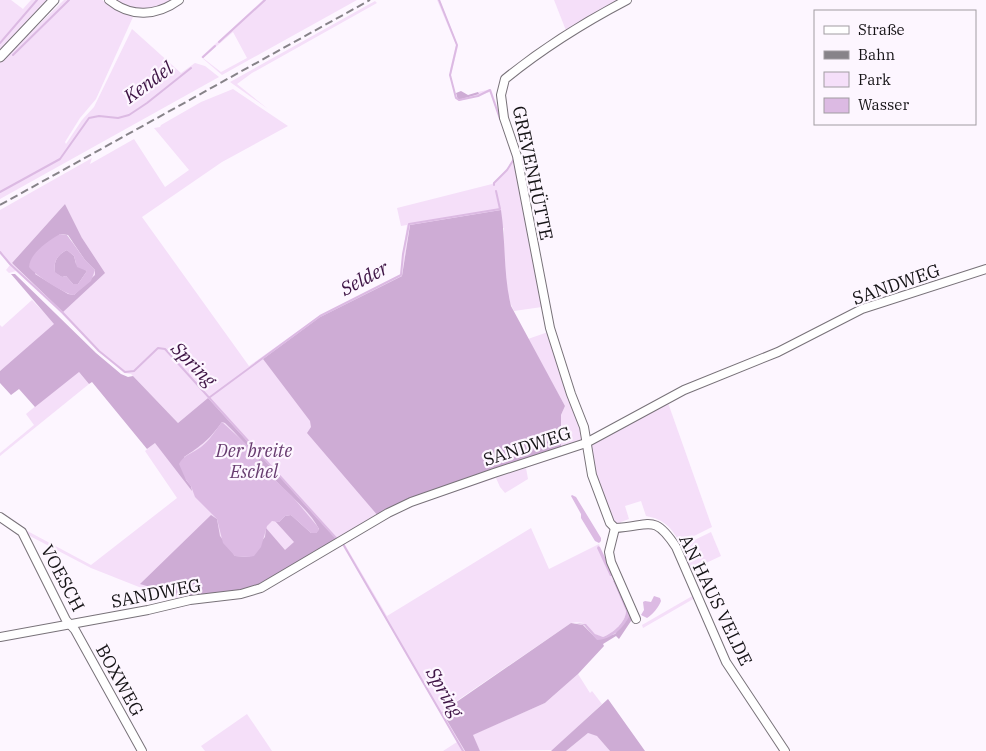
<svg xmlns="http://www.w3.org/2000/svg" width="986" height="751" viewBox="0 0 986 751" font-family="'IBM Plex Serif',serif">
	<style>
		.green { fill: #f5dff9; fill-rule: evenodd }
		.forest { fill: #ceacd5; fill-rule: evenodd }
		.water { fill: #dcbae3; fill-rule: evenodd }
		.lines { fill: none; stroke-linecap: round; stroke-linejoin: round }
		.stream { stroke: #dcbae3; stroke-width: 2 }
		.minor-casing { stroke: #787279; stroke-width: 10 }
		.major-casing { stroke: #787279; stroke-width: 11 }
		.minor { stroke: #fff; stroke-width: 8 }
		.major { stroke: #fff; stroke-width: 9 }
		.rail { stroke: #878389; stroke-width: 2; stroke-dasharray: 8 4; stroke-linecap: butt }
		.labels { text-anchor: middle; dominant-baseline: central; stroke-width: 4.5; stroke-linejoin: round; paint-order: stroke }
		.street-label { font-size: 18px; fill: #161417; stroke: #fdf6ff }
		.park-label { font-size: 18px; font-style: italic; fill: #673b6f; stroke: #fdf6ff }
		.water-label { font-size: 19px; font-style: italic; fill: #3e1445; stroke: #fdf6ff }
	</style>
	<rect width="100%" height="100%" fill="#fdf6ff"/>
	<g class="green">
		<path d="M0 0H11L23 9 31 0H49L0 52Z"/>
		<path d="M64 0H102L133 17 96 99 80 118 65 142 66 144 82 120 94 107 132 29 181 73 195 63 205 66 219 77 0 199V62Z"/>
		<path d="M116 0H174C156 11 134 14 116 0Z"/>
		<path d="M263 0H357L222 75 201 57ZM233 32 247 58 221 72 203 58Z"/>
		<path d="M437 0H440L458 46 451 75 456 97 479 94 478 92 491 89 515 156 530 233 542 307 514 311C501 287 504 254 504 228L410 225 402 276 320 317 310 419 379 517 261 582 141 583 191 599 178 601 176 598 139 587 91 568 26 534 18 526 91 565 177 498 145 451 204 402 178 423 131 374 124 373 98 351 61 313 16 271 9 273 6 270 10 265 0 254V210L92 158 90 164 134 139 165 187 189 170 154 128 160 127 161 125 201 102 233 89 288 126 222 162 142 217 249 366 319 316 400 275 407 225 401 226 397 208 492 184 511 165 513 158 490 92 459 101 455 98 450 70 456 45ZM65 204 82 238 12 264V263Z"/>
		<path d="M554 0H619L567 33Z"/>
		<path d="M375 1 377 3 252 73 237 84 268 109 230 82Z"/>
		<path d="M32 300 55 324 0 371V325L2 327Z"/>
		<path d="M548 332 582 430V442L561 449V415L565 406 528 339Z"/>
		<path d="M78 371 89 384 0 456V453L34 425 26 414Z"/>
		<path d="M667 400 712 527 680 543C672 528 664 519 646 516L641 501 625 506 629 519 621 522 622 526 614 522 594 471 589 445Z"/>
		<path d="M580 446 585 448 526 468 528 479 505 493 500 487 496 478 395 512 431 496Z"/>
		<path d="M531 528 549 569 599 544 600 547 598 546 616 581 613 582 626 611C626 622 613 633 603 637 587 635 593 619 571 623L442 711 465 751H443L457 742 342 544 344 543 387 616Z"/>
		<path d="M711 532 721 556 691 570 680 547Z"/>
		<path d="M694 595 695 598 643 628 642 625Z"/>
		<path d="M578 674 590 693 592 691 602 704 553 750 480 751 472 735 545 703Z"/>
		<path d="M247 714 272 751H205L201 746Z"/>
		<path d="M588 733 597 735 610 751H566Z"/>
	</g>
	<g class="forest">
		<path d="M461 91 468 95 478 92 479 94 458 100 456 93Z"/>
		<path d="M65 204 82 238 105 273 63 312 12 263ZM60 234 68 235 85 260 95 270V275L74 295 68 294 35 274Z"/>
		<path d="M501 210C506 242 503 274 511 306L565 406 561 415V449L379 517 307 433 311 427 310 421 263 359 320 317 402 276 410 225Z"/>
		<path d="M67 250 74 256 76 264 87 271 78 284H73L66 276 62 277 55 273C53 262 57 255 67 250Z"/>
		<path d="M11 274H15L96 353 121 374 128 377 133 376 178 423 208 398 338 541 261 586 246 591 191 599 140 584 211 515 217 519 220 536 235 556 249 557 265 537 266 528 285 550 294 542 275 521 279 522 285 516 291 515 311 533H316L319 529C310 511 291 497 277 482 259 463 245 441 225 423L222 422C210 439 201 446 184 457L186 480 191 486 192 491 155 443 147 449 92 382 89 384 79 372 35 407 19 389 11 395 0 383V371L54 324Z"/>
		<path d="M631 612 633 618 619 639 616 636 603 644 604 646 578 674 545 703 473 735 480 751H465L442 712 571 623 583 625 597 639 615 634Z"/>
		<path d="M608 699 645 751H610L597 736 588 733 566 751H551Z"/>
	</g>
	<g class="water">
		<path d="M60 234 67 235 85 260 95 270 91 281 74 295C66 295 35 275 29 267 30 253 48 241 60 234ZM67 250 74 256 77 267 87 271 78 284H73L66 276 62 277 55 272C53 262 57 255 67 250Z"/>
		<path d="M222 422 245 443 278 483 292 496 318 527 319 530 316 533H311L291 515 285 516 279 522 272 521 267 526 261 547 254 556 249 557 235 556 223 543 217 519 195 497 191 486 186 480 179 464C183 455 193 453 201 447 210 440 215 431 222 422Z"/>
		<path d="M572 495 576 497 601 538V541L599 543 595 541 581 518V514L571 496Z"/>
		<path d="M598 546 600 547 613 574 612 576H610L597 548Z"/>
		<path d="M613 581H616L631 612C626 626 612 640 597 640L584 625 575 623 586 624 595 634 603 637C613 633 626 622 626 611Z"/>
		<path d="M654 596 660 598 661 601C659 607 652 615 647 618L641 615 644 610 643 602 645 601 651 602Z"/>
	</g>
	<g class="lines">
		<g class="stream">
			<path d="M439 0 457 45 450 75 456 98 459 100 478 96 490 90 500 119"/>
			<path d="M219 42 265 0"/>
			<path d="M0 43 37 0"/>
			<path d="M13 55 69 0"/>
			<path d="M203 57 215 46"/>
			<path d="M494 185V183L507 170 514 159"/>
			<path d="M0 192 60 159 89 118 99 116 118 118 129 115 147 103 191 68"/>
			<path d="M0 252 10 264 63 313 99 351 125 372 134 371 158 348 165 349 336 538"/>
			<path d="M210 397 320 316 401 275 403 254 409 224 500 209 496 191"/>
			<path d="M343 544 463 751"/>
		</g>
		<g class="minor-casing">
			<g id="minor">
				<path d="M109 0C131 18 157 16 179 0"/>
				<path d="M627 0C585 22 542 49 505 79L501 95 504 118 517 156 550 328 571 394 584 427 592 475 610 523 615 528C649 527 653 512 676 547L726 662 785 751"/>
				<path d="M0 517 22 532 66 620 75 630 142 751"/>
				<path d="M615 528 609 552 611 562 636 619"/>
				<path d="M0 637 148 610 190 600 241 594 261 588 388 513 411 502 494 473 586 443 684 390 778 352 862 309 986 269"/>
			</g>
		</g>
		<g class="major-casing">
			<path id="major" d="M0 57 54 0"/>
		</g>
		<use href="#minor" class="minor"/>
		<use href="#major" class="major"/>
		<path class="rail" d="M0 205 370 0"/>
	</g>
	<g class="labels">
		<g class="street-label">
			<text transform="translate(533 173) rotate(78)">GREVENHÜTTE</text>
			<text transform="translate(896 284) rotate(-19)">SANDWEG</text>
			<text transform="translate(527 446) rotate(-18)">SANDWEG</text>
			<text transform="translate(63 578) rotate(62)">VOESCH</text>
			<text transform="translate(156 593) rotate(-11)">SANDWEG</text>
			<text transform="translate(716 600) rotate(64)">AN HAUS VELDE</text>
			<text transform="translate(120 680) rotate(61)">BOXWEG</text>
		</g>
		<g class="park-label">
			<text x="254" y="450">Der breite<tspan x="254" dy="21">Eschel</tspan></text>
		</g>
		<g class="water-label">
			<text transform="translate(148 82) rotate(-36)">Kendel</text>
			<text transform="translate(364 278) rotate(-28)">Selder</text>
			<text transform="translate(194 364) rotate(45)">Spring</text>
			<text transform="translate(445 692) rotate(60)">Spring</text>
		</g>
	</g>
	<rect x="814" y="10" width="162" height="115" fill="#fdf6ff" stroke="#a19ca2"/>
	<rect x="824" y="26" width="25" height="8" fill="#ffffff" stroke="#a19ca2"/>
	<text x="858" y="35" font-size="15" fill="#161417">Straße</text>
	<rect x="824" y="51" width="25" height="8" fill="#878389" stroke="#a19ca2"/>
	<text x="858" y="60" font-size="15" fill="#161417">Bahn</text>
	<rect x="824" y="72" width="25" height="15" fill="#f5dff9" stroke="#a19ca2"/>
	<text x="858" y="85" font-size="15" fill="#161417">Park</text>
	<rect x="824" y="98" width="25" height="15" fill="#dcbae3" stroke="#a19ca2"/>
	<text x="858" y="110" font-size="15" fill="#161417">Wasser</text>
</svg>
